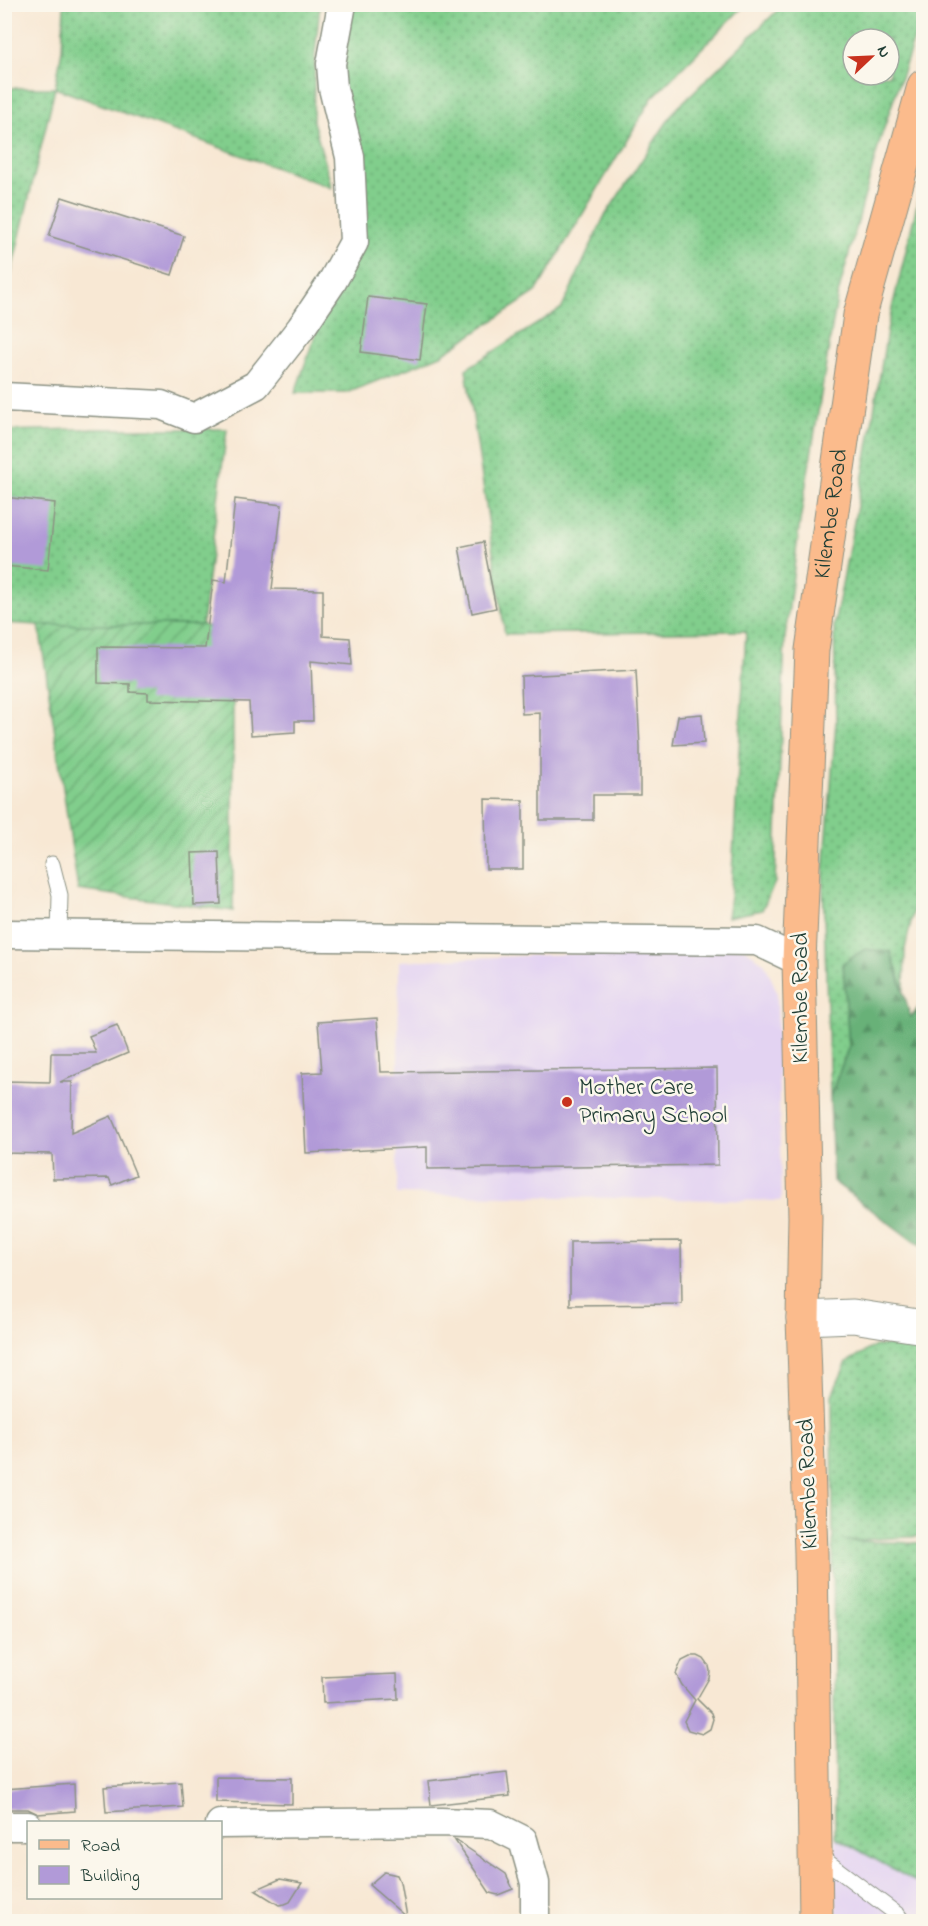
<svg xmlns="http://www.w3.org/2000/svg" width="928" height="1926" viewBox="0 0 928 1926" font-family="'Indie Flower',sans-serif">
	<style>
		.built { fill: #e3d3f2 }
		.grass { fill: url(#grass-dots); stroke: #508660; stroke-width: 1.5; fill-rule: evenodd }
		.forest { fill: url(#forest-firs); stroke: #447756; stroke-width: 1.5 }
		.garden { fill: url(#garden-furrows); stroke: #508660; stroke-width: 1.5 }
		.building { fill: #b19ad8 }
		.lines { fill: none; stroke-linecap: round; stroke-linejoin: round }
		.service-casing { stroke: #8c9284; stroke-width: 17 }
		.minor-casing { stroke: #8c9284; stroke-width: 31 }
		.tertiary-casing { stroke: #8c9284; stroke-width: 35 }
		.primary-casing { stroke: #8c9284; stroke-width: 35 }
		.service { stroke: #fff; stroke-width: 15 }
		.minor { stroke: #fff; stroke-width: 28 }
		.tertiary { stroke: #fff; stroke-width: 33 }
		.primary { stroke: #fbbb8c; stroke-width: 33 }
		.poi-dot { fill: #c8321e; stroke: #fbf7ec; stroke-width: 2 }
		.labels { text-anchor: middle; dominant-baseline: central; stroke-width: 5; stroke-linejoin: round; paint-order: stroke }
		.street-label { font-size: 24px; fill: #1f3d34; stroke: #fbf7ec }
		.poi-label { font-size: 24px; fill: #1f3d34; stroke: #fbf7ec; text-anchor: start }
	</style>
	<defs>
		<pattern id="grass-dots" width="8" height="8" patternUnits="userSpaceOnUse" patternTransform="scale(1.5)"><rect width="8" height="8" fill="#81ce8c"/><path d="M2 2h.1M6 6h.1" fill="none" stroke="#69a873" stroke-width="1.8" stroke-linecap="round"/></pattern>
		<pattern id="forest-firs" width="22" height="20" patternUnits="userSpaceOnUse" patternTransform="scale(1.5)"><rect width="22" height="20" fill="#68b178"/><path d="M5 1l3.5 6h-7zM16 11l3.5 6h-7z" fill="#559163"/></pattern>
		<pattern id="garden-furrows" width="10" height="10" patternUnits="userSpaceOnUse" patternTransform="scale(1.5)"><rect width="10" height="10" fill="#81ce8c"/><path d="M-1 1l2-2M0 10L10 0M9 11l2-2" fill="none" stroke="#69a873"/></pattern>
	</defs>
	<rect width="100%" height="100%" fill="#fbf7ec"/>
	<filter id="ink" filterUnits="userSpaceOnUse"><feTurbulence type="fractalNoise" baseFrequency=".0167" numOctaves="2"/><feDisplacementMap in="SourceGraphic" scale="12" xChannelSelector="R" yChannelSelector="G"/><feConvolveMatrix kernelMatrix="1 2 1 2 8 2 1 2 1" color-interpolation-filters="sRGB"/></filter>
	<filter id="wash" filterUnits="userSpaceOnUse"><feTurbulence type="fractalNoise" baseFrequency=".008" numOctaves="4" result="noise"/><feDisplacementMap in="SourceGraphic" scale="24" xChannelSelector="R" yChannelSelector="G"/><feGaussianBlur stdDeviation="1.35" result="paint"/><feColorMatrix in="noise" values="0 0 0 0 0 0 0 0 0 0 0 0 0 0 0 0 0 1.4 0 .05"/><feComposite in="paint" operator="in"/></filter>
	<g filter="url(#wash)">
		<rect width="100%" height="100%" fill="#f8e8d4"/>
		<g class="built">
			<path d="M743 947 765 964 777 992 781 1201 397 1194 399 961Z"/>
			<path d="M835 1837 923 1886V1921H837Z"/>
		</g>
		<g class="grass">
			<path d="M784 4H923L924 9 880 140 837 298 800 521 785 638 775 882 762 910 727 917 731 890 746 631 505 634 466 369 562 308 604 217 675 110ZM853 39H889V75H853Z"/>
			<path d="M64 5H320L315 54 313 121 332 188 55 88 5 299V88H55L62 50Z"/>
			<path d="M352 5H745L652 98 536 292 441 355 347 393H295L330 292 360 225 339 96Z"/>
			<path d="M923 180V867L905 949 904 990 891 952 843 963 849 1046 830 1097 823 885 836 721 834 626 867 454 888 325Z"/>
			<path d="M77 429H227L202 625H39L5 623 4 431Z"/>
			<path d="M923 1345V1536L845 1541 923 1543V1886L835 1837 832 1395 847 1362 875 1346Z"/>
		</g>
		<path class="forest" d="M865 949 891 952 911 1017 923 1002V1247L913 1241 833 1181 830 1097 849 1046 843 963Z"/>
		<path class="garden" d="M39 625H202L233 633V911L78 890Z"/>
		<g id="blocks">
			<g class="building">
				<path d="M62 197 184 236 172 275 49 236Z"/>
				<path d="M368 297 427 304 420 360 361 352Z"/>
				<path d="M4 497 55 503 48 570 4 566Z"/>
				<path d="M235 499 282 505 272 589 323 590V636L350 638 352 665 311 661 313 721H295V732L251 735 249 702 148 700V693L130 692V684L98 683V647L205 648 213 580 226 582Z"/>
				<path d="M483 542 496 608 472 613 459 547Z"/>
				<path d="M636 670 640 748V795H593V820H540V713L522 714 521 676Z"/>
				<path d="M702 714 704 743 673 745 678 716Z"/>
				<path d="M485 799 523 800V869H486Z"/>
				<path d="M219 852 221 904 194 905 192 853Z"/>
				<path d="M377 1018 381 1072 717 1068 718 1165 427 1169V1147L306 1153 302 1073 322 1072 318 1022Z"/>
				<path d="M117 1025 128 1053 60 1082H72L71 1133 111 1116 136 1175 112 1185 109 1178 53 1179 52 1154 4 1153V1081L50 1082 51 1053H96L89 1036Z"/>
				<path d="M681 1241 682 1304 570 1305V1242Z"/>
				<path d="M690 1656H698L704 1659 709 1666 710 1671 709 1678 697 1699 711 1713 713 1719 710 1729 702 1734 688 1730 684 1721 695 1700 682 1685 676 1674 682 1660Z"/>
				<path d="M397 1674 398 1699 323 1703 322 1677Z"/>
				<path d="M507 1772 510 1796 431 1805 428 1781Z"/>
				<path d="M216 1777 292 1778V1804L216 1802Z"/>
				<path d="M181 1782 183 1807 106 1812 104 1787Z"/>
				<path d="M74 1784 75 1811 38 1814 28 1809H4V1789Z"/>
				<path d="M454 1839 506 1874 513 1889 498 1895 490 1893Z"/>
				<path d="M384 1872 397 1875 400 1882 406 1917 369 1885Z"/>
				<path d="M280 1879 302 1883 290 1902 285 1904 279 1905 255 1890Z"/>
			</g>
		</g>
	</g>
	<g filter="url(#ink)">
		<use href="#blocks" fill-opacity="0" stroke="#8c9284" stroke-width="1.5"/>
		<g class="lines">
			<g class="service-casing">
				<g id="service">
					<path d="M52 864 60 895 59 935"/>
					<path d="M817 1854 898 1915 903 1922"/>
				</g>
			</g>
			<g class="minor-casing">
				<g id="minor">
					<path d="M4 397 161 405 194 418 256 385 301 328 332 282 354 242 350 157 333 88 331 64 342 4"/>
					<path d="M4 934 757 941 799 961"/>
					<path d="M220 1824 441 1822 491 1824 523 1840 535 1883V1922"/>
					<path d="M4 1826H28"/>
				</g>
			</g>
			<g class="tertiary-casing">
				<path id="tertiary" d="M803 1318 853 1316 924 1327"/>
			</g>
			<g class="primary-casing">
				<g id="primary">
					<path id="s1" d="M816 1922 811 1553 803 1318 805 1217 799 961 812 650 860 315 924 86"/>
				</g>
			</g>
			<use href="#service" class="service"/>
			<use href="#minor" class="minor"/>
			<use href="#tertiary" class="tertiary"/>
			<use href="#primary" class="primary"/>
		</g>
	</g>
	<circle class="poi-dot" cx="567" cy="1102" r="6"/>
	<g class="labels">
		<g class="street-label">
			<text stroke="none"><textPath href="#s1" startOffset="1410">Kilembe Road</textPath></text>
			<text transform="translate(801 998) rotate(-90)">Kilembe Road</text>
			<text transform="translate(809 1484) rotate(-92)">Kilembe Road</text>
		</g>
		<g class="poi-label">
			<text x="579" y="1088">Mother Care<tspan x="579" dy="28">Primary School</tspan></text>
		</g>
	</g>
	<rect width="928" height="1926" fill="none" stroke="#fbf7ec" stroke-width="24"/>
	<rect x="27" y="1821" width="195" height="78" fill="#fbf7ec" stroke="#a3ada2" stroke-width="1.5"/>
	<rect x="39" y="1840" width="30" height="9" fill="#fbbb8c" stroke="#a3ada2" stroke-width="1.5"/>
	<text x="81" y="1851" font-size="18" fill="#1f3d34">Road</text>
	<rect x="39" y="1866" width="30" height="18" fill="#b19ad8" stroke="#a3ada2" stroke-width="1.5"/>
	<text x="81" y="1881" font-size="18" fill="#1f3d34">Building</text>
	<g transform="translate(871 57) rotate(67)"><circle r="28" fill="#fbf7ec" stroke="#a3ada2" stroke-width="1.5"/>
	<path d="M0-4.5L10 22L0 15L-10 22Z" fill="#c8321e"/>
	<text y="-9" font-size="16" font-weight="bold" text-anchor="middle" fill="#1f3d34">N</text>
	</g>
</svg>
